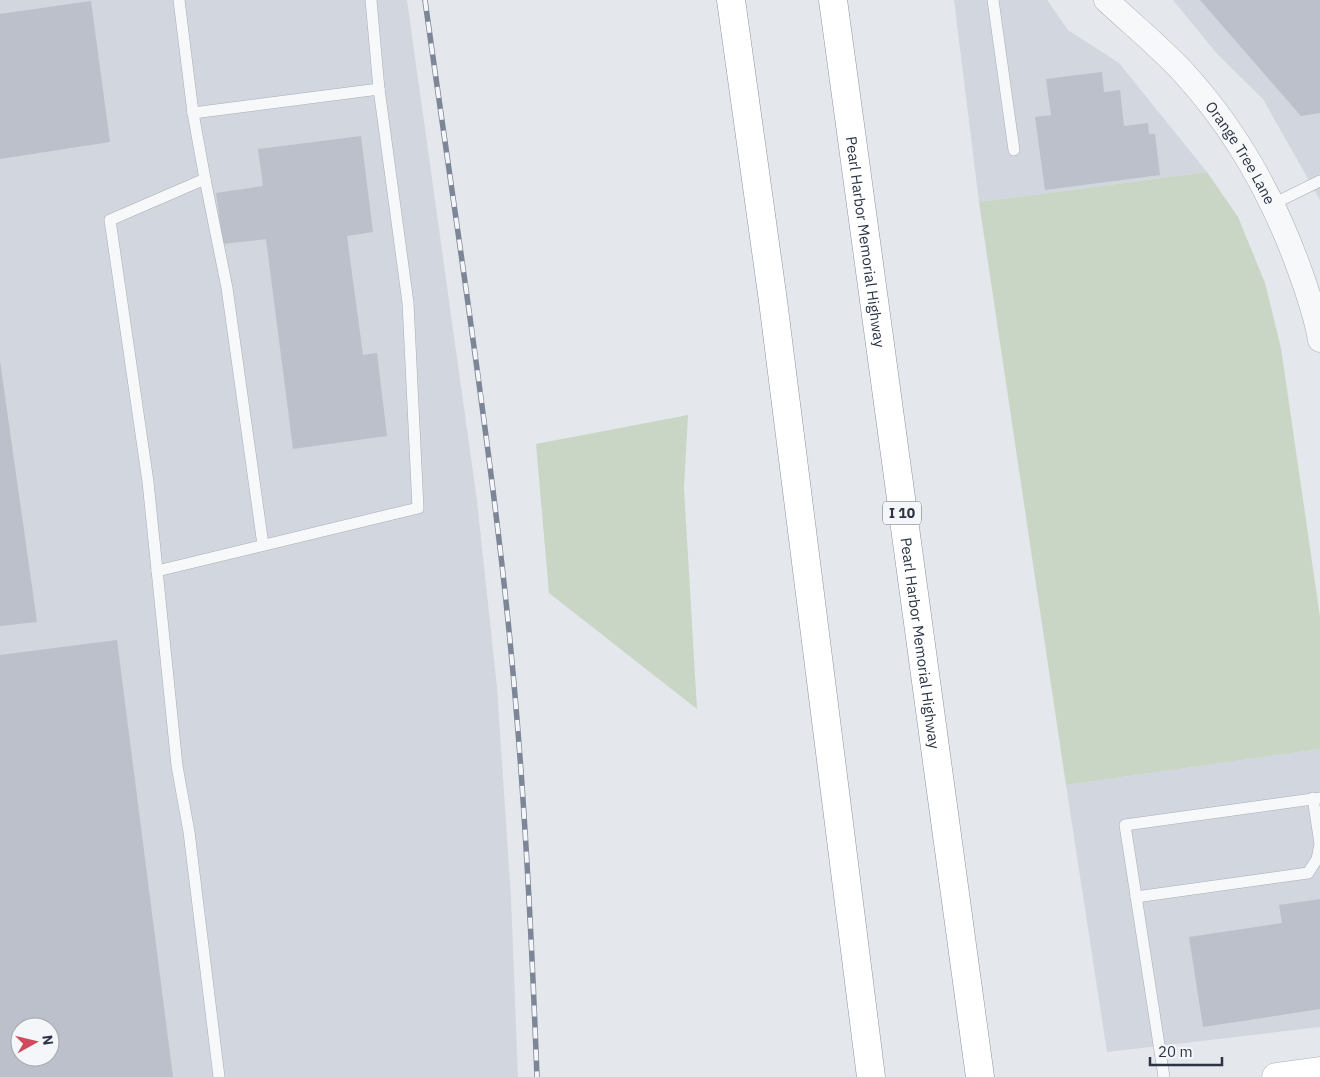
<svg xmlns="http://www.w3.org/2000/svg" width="1320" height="1077" viewBox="0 0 1320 1077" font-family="'IBM Plex Sans',sans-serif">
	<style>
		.built { fill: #d2d6de; fill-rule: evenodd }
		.green { fill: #c9d6c5 }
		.building { fill: #bbc0ca; fill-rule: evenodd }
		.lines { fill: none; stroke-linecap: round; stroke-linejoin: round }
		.lane-casing { stroke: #a9aeb7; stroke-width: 12 }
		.street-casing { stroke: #a9aeb7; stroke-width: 25 }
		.secondary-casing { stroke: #a9aeb7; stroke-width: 29 }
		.highway-casing { stroke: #8b94a3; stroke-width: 29 }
		.lane { stroke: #f7f8fa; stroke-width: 11 }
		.street { stroke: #f7f8fa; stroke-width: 24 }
		.secondary { stroke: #fff; stroke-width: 28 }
		.highway { stroke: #fff; stroke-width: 28 }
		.rail-casing { stroke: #7d8696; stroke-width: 5.5 }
		.rail { stroke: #f4f6f9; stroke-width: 4; stroke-dasharray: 11; stroke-linecap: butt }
		.labels { text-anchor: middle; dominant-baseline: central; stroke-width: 4; stroke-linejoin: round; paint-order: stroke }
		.shield { fill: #f4f6f9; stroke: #676e7b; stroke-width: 1 }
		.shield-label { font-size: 14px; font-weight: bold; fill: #2b3445 }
		.street-label { font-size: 15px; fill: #2b3445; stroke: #f4f6f9 }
	</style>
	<rect width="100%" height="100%" fill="#e4e7ec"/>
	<g class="built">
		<path d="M0 0H407L477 501 497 688 511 898 518 1077H0ZM20 1027H50V1057H20Z"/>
		<path d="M954 0H1047L1068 30 1119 63 1207 172 979 202Z"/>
		<path d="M1173 0H1320V200L1263 99 1218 55Z"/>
		<path d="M1320 749V1027L1107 1052 1066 785Z"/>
	</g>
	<g class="green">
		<path d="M1207 172 1238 217 1265 283 1281 348 1320 617V749L1066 785 979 202Z"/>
		<path d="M688 415 684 488 697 709 549 593 536 444Z"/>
	</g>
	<g class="building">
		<path d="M1200 0H1320V113L1301 116Z"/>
		<path d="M91 1 110 142 0 159V14Z"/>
		<path d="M1102 72 1104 92 1120 90 1124 126 1148 123 1149 134H1155L1160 175 1045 190 1035 117 1051 115 1046 79Z"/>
		<path d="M361 136 373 232 347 236 363 355 377 353 387 436 293 449 266 239 223 244 216 193 263 186 258 149Z"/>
		<path d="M0 361 37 622 0 626Z"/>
		<path d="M117 640 173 1077H0V655ZM20 1027H50V1057H20Z"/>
		<path d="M1320 899V1009L1203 1027 1189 937 1282 923 1279 905Z"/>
	</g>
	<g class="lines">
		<g class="lane-casing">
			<g id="lane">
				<path d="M179 0 193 113 205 179 110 220 148 482 177 766 189 832 219 1077"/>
				<path d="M371 0 379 89"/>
				<path d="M993 0 1014 150"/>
				<path d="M205 179 227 288 263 545"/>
				<path d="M1273 204 1320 181"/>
				<path d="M157 571 418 508 408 303 379 89 193 113"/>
				<path d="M1136 897 1308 873 1317 859 1320 844 1313 798"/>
				<path d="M1164 1077 1125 825 1320 798"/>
			</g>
		</g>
		<g class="street-casing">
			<g id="street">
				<path id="s1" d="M1106 0C1132 24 1160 47 1184 73 1236 130 1274 198 1300 271 1308 293 1316 316 1320 340"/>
			</g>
		</g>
		<g class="secondary-casing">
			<path id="secondary" d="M1276 1077 1320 1071"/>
		</g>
		<g class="highway-casing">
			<g id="highway">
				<path d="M731 0 773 301 871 1077"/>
				<path id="s2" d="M833 0 980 1077"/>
			</g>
		</g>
		<use href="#lane" class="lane"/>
		<use href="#street" class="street"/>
		<use href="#secondary" class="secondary"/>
		<use href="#highway" class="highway"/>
		<g class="rail-casing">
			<path id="rail" d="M425 0C449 174 476 348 497 523 520 707 530 892 537 1077"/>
		</g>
		<use href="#rail" class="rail"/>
	</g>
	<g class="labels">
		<rect class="shield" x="883" y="501.5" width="38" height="23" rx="4"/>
		<g class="shield-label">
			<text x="902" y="513">I 10</text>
		</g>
		<g class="street-label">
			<text stroke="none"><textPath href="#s1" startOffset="205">Orange Tree Lane</textPath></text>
			<text stroke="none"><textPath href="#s2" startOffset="244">Pearl Harbor Memorial Highway</textPath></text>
			<text stroke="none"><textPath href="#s2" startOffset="649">Pearl Harbor Memorial Highway</textPath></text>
		</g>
	</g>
	<g transform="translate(35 1042) rotate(82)"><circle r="24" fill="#f4f6f9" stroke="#a4a8b1"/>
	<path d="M0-4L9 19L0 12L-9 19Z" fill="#d1495b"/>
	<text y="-8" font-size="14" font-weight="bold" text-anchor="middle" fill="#2b3445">N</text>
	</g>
	<path d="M1150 1057v8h72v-8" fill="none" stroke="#2b3445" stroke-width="2.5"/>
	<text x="1158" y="1057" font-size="15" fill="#2b3445" stroke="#f4f6f9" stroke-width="4" paint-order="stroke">20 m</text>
</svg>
